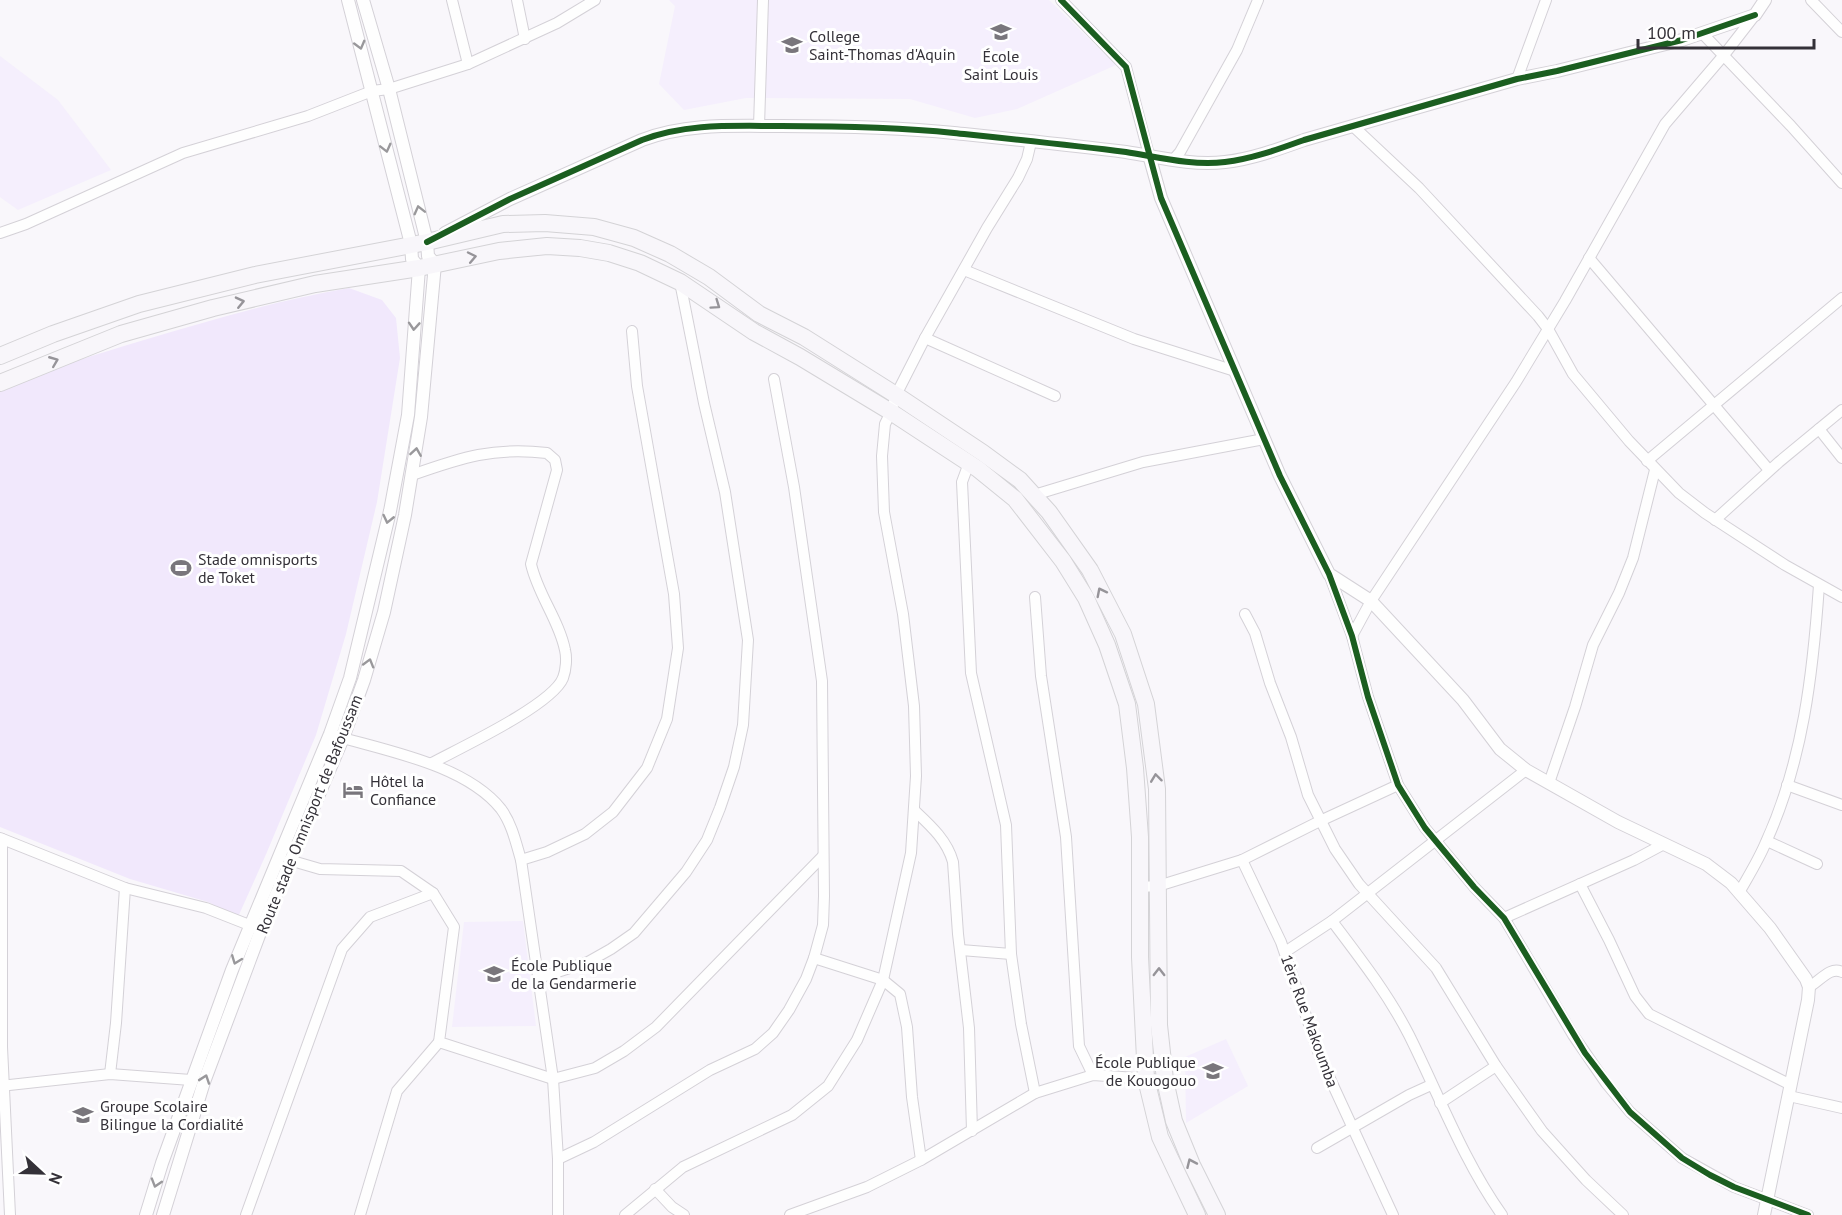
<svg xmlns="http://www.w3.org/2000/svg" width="1842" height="1215" viewBox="0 0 1842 1215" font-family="'PT Sans',sans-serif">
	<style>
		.built { fill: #f5effd }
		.green { fill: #f1e8fc }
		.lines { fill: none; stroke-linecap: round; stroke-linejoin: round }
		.minor-casing { stroke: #d4d1d7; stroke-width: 12 }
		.tertiary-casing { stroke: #d4d1d7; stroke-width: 14 }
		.primary-casing { stroke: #d4d3d6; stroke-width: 18 }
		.minor { stroke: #fefefe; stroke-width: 10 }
		.tertiary { stroke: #fefefe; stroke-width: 12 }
		.primary { stroke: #f8f6fa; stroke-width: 16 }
		.cycleway-casing { stroke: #fff; stroke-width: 10 }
		.cycleway { stroke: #1b5e20; stroke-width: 6 }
		.oneway { stroke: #99989b }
		.oneway2 { stroke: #969499 }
		.labels { text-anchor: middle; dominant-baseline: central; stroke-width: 6; stroke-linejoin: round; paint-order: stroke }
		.poi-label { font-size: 16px; fill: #343138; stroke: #fff; text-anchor: start }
		.street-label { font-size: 16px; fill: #343138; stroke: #fff }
	</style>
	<rect width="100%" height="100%" fill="#f9f7fb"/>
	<g class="built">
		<path d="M669 0H1049L1116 65 1017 109 975 118 910 99 746 98 684 110 659 84 675 6Z"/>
		<path d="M0 56 58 100 111 170 18 210 0 197Z"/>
		<path d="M523 921 536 1026 452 1027 464 922Z"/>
		<path d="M1226 1039 1248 1086 1186 1123 1185 1057Z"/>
	</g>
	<path class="green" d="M349 288 382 300 396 318 400 358 377 502 346 634 316 735 267 852 238 917 208 902 130 879 0 827V389C46 369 95 355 144 340 211 320 279 300 349 288Z"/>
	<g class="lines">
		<g class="minor-casing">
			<g id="minor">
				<path d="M452 0 468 64"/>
				<path d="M517 0 525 39"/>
				<path d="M1061 0 1126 67 1149 155"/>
				<path d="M1811 0 1842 32"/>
				<path d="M1702 33 1791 126 1842 183"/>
				<path d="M1517 79 1546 0"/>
				<path d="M759 126 763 0"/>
				<path d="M1354 127 1419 188 1538 316 1548 329 1573 374 1629 441 1679 493 1705 513 1785 565 1842 597"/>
				<path d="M1173 160 1180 152 1237 50 1258 0"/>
				<path d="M0 233 26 224 183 153 308 116 372 91 389 89 468 64 557 23 595 0"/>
				<path d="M1589 258 1769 470"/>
				<path d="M964 270 1134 339 1235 371"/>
				<path d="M925 338 1055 396"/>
				<path d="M1819 429 1842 458"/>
				<path d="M1647 461 1842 298"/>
				<path d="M969 463 962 482 971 673 1006 825 1011 954 1021 1024 1035 1093"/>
				<path d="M412 475C463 457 493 447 547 453L555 460 557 470 531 564C538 595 559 620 565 650 567 658 566 670 563 678 552 705 460 748 432 763"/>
				<path d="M1034 495 1143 462 1264 439"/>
				<path d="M1715 520 1779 462 1842 410"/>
				<path d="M1329 574 1352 636 1368 697 1398 785 1425 828 1474 887 1504 918 1573 1035 1606 1083 1630 1112 1682 1158 1734 1187 1808 1215"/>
				<path d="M1035 597 1041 676 1066 837 1079 1046 1093 1075"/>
				<path d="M1245 614 1255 633 1270 683 1291 737 1308 795 1335 849 1359 884 1436 968 1496 1066 1542 1131 1586 1180 1623 1215"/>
				<path d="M1352 636 1371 601 1516 382 1565 301 1665 124 1724 55 1755 15"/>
				<path d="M336 736C387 751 466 765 501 809 512 824 516 843 521 860L553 1079 558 1159V1215"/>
				<path d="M1549 783 1575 707 1593 645 1619 593 1633 558 1655 470"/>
				<path d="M1787 785 1842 805"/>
				<path d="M914 810C930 825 947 840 953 862L958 934 969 1028 972 1131"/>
				<path d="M0 838 125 888 206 908 257 928"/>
				<path d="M2 839V1047L10 1215"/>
				<path d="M1767 841 1817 864"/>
				<path d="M289 860 320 869 401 871 433 893 454 927 439 1042 553 1079 595 1068 624 1051 656 1027 823 856"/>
				<path d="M521 860 547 852 585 834 613 812 647 768 667 719 678 648 674 594 637 386 632 331"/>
				<path d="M1242 860 1281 942 1320 1057 1393 1215"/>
				<path d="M1580 884 1609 940 1635 996 1649 1014 1791 1085"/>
				<path d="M1140 887 1158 886 1242 860 1320 821 1398 785"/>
				<path d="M1740 891C1749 875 1759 859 1766 842 1803 761 1813 673 1819 585"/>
				<path d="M1504 918 1634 860 1664 844"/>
				<path d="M1332 921C1360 958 1388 994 1409 1035 1439 1095 1463 1160 1502 1215"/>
				<path d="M961 950 1011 954"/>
				<path d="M1285 952 1332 921 1526 770"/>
				<path d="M814 958 883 980 900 994 907 1027 912 1097 921 1160"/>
				<path d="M539 978 588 962 611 949 634 933 686 872 707 840 720 808 734 767 743 725 748 640 725 492 704 403 680 282"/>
				<path d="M1809 987C1820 981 1830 966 1842 972"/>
				<path d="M110 1074 116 1023 125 888"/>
				<path d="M0 1086 110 1074 191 1080"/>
				<path d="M1789 1096 1842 1108"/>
				<path d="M1440 1103 1496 1066"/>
				<path d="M1317 1148 1409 1095 1431 1085"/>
				<path d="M558 1159 594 1142 710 1070 755 1049 773 1033 789 1010 806 979 814 958 823 925 824 896 822 681 794 487 774 379"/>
				<path d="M655 1189 672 1207 684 1215"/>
				<path d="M246 1215 342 949 370 917 433 893"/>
				<path d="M360 1215 397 1091 439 1042"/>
				<path d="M625 1215 683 1167 792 1115 828 1086 857 1040 883 980 911 853 916 776 914 706 903 614 884 512 882 456 885 424 891 412 896 395 925 338 987 228 1018 178 1027 159 1031 142"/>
				<path d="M790 1215 867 1187 921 1160 1035 1093 1093 1075 1165 1080"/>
			</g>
		</g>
		<g class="tertiary-casing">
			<g id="tertiary">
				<path d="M1149 155 1161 198 1280 476 1329 574 1371 601 1463 700 1500 749 1526 770 1618 822 1706 864 1731 883 1770 928 1806 979 1809 987 1808 1000 1764 1215"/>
				<path d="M445 233 510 199 642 140C687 123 733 126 781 126 838 126 897 127 954 133 1011 139 1069 145 1126 152 1158 157 1192 166 1225 162 1252 159 1279 149 1304 140L1517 79 1557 71 1682 40 1755 15 1765 0"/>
				<path d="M146 1215 162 1163 232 970 330 734 350 678 390 511 408 415 419 268 412 259 411 244 348 0"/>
				<path d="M163 1215 204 1082 261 930 343 738 364 680 384 612 405 515 421 417 435 264 428 256 427 242 389 89 363 0"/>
			</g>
		</g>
		<g class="primary-casing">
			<g id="primary">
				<path d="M0 356 53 334 139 304 255 275 427 242 503 224 545 223 594 227 634 238 670 254 709 277 759 314 804 337 896 395 983 453 1020 480 1049 512 1090 570 1123 634 1146 704 1157 789 1159 1025 1165 1080 1174 1121 1192 1165 1217 1215"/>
				<path d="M0 383 121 334 213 308 315 284 419 268 499 251 547 246 580 248 609 253 640 263 680 282 754 332 800 357 891 412 978 469 1015 499 1063 561 1086 598 1107 645 1127 704 1135 768 1140 837V957L1146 1079 1160 1137 1197 1215"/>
			</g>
		</g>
		<use href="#minor" class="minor"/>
		<use href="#tertiary" class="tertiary"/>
		<use href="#primary" class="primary"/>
		<g class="cycleway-casing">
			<g id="cycleway">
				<path d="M1061 0 1126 67 1161 198 1280 476 1329 574 1352 636 1368 697 1398 785 1425 828 1474 887 1504 918 1585 1053 1630 1112 1682 1158 1710 1175 1734 1187 1808 1215"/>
				<path d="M427 242 510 199 642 140C687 123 733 126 781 126 838 126 897 127 954 133 1011 139 1069 145 1126 152 1158 157 1192 166 1225 162 1252 159 1279 149 1304 140L1517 79 1557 71 1682 40 1755 15"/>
			</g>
		</g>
		<use href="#cycleway" class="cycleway"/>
	</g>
	<defs><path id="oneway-chevron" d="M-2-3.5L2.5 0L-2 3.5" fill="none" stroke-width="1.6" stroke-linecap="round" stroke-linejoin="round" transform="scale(1.5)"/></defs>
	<g class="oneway">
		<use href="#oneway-chevron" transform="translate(360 45) rotate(75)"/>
		<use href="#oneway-chevron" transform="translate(386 148) rotate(76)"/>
		<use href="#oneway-chevron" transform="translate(419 210) rotate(-104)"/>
		<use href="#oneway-chevron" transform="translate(414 326) rotate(94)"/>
		<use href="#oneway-chevron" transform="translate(416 452) rotate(-81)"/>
		<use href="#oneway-chevron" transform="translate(388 519) rotate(103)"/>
		<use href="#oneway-chevron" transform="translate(369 663) rotate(-74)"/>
		<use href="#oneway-chevron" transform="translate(236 960) rotate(111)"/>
		<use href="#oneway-chevron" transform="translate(205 1079) rotate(-71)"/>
		<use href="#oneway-chevron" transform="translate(156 1183) rotate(107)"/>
	</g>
	<g class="oneway2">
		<use href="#oneway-chevron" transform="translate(472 257) rotate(-12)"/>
		<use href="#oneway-chevron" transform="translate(240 302) rotate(-13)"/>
		<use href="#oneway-chevron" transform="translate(716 305) rotate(35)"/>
		<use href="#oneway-chevron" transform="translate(54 361) rotate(-22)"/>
		<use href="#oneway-chevron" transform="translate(1101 592) rotate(-117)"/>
		<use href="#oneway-chevron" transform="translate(1156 778) rotate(-97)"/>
		<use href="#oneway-chevron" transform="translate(1159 972) rotate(-90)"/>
		<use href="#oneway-chevron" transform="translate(1191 1163) rotate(-114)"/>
	</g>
	<defs>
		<g id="school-bare" transform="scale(1.62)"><path d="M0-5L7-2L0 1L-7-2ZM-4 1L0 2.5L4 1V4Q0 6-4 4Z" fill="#79767c" stroke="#fff" stroke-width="2.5" paint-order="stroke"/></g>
		<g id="stadium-bare" transform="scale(1.62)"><path d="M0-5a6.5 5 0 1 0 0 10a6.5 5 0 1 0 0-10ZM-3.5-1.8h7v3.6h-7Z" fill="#79767c" stroke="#fff" stroke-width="2.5" paint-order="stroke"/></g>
		<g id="hotel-bare" transform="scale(1.62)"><path d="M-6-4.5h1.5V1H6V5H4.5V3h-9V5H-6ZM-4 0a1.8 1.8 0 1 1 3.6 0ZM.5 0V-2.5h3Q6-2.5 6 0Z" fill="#79767c" stroke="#fff" stroke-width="2.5" paint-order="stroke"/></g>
	</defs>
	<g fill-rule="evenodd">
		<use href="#school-bare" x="1001" y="32"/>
		<use href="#school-bare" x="792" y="45"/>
		<use href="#stadium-bare" x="181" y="568"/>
		<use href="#hotel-bare" x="353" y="790"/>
		<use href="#school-bare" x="494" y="974"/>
		<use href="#school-bare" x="1213" y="1071"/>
		<use href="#school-bare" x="83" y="1115"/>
	</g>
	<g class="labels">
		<g class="poi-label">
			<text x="809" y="36">College<tspan x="809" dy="18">Saint-Thomas d'Aquin</tspan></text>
			<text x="1001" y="56" text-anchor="middle">École<tspan x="1001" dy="18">Saint Louis</tspan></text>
			<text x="198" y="559">Stade omnisports<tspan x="198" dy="18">de Toket</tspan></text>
			<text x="370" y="781">Hôtel la<tspan x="370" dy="18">Confiance</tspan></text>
			<text x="511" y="965">École Publique<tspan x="511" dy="18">de la Gendarmerie</tspan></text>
			<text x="1196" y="1062" text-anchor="end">École Publique<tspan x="1196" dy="18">de Kouogouo</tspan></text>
			<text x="100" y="1106">Groupe Scolaire<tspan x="100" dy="18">Bilingue la Cordialité</tspan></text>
		</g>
		<g class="street-label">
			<text transform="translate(309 814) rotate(-68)">Route stade Omnisport de Bafoussam</text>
			<text transform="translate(1310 1021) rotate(70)">1ère Rue Makoumba</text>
		</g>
	</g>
	<g transform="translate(42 1173) rotate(112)" stroke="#ffffff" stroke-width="4.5" paint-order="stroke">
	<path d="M0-4.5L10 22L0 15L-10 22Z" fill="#343138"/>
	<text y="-9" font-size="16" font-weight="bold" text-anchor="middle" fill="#343138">N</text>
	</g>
	<path d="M1638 39v9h176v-9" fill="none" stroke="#343138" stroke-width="3"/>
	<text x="1647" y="39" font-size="18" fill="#343138" stroke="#ffffff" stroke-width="4.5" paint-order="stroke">100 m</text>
</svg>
